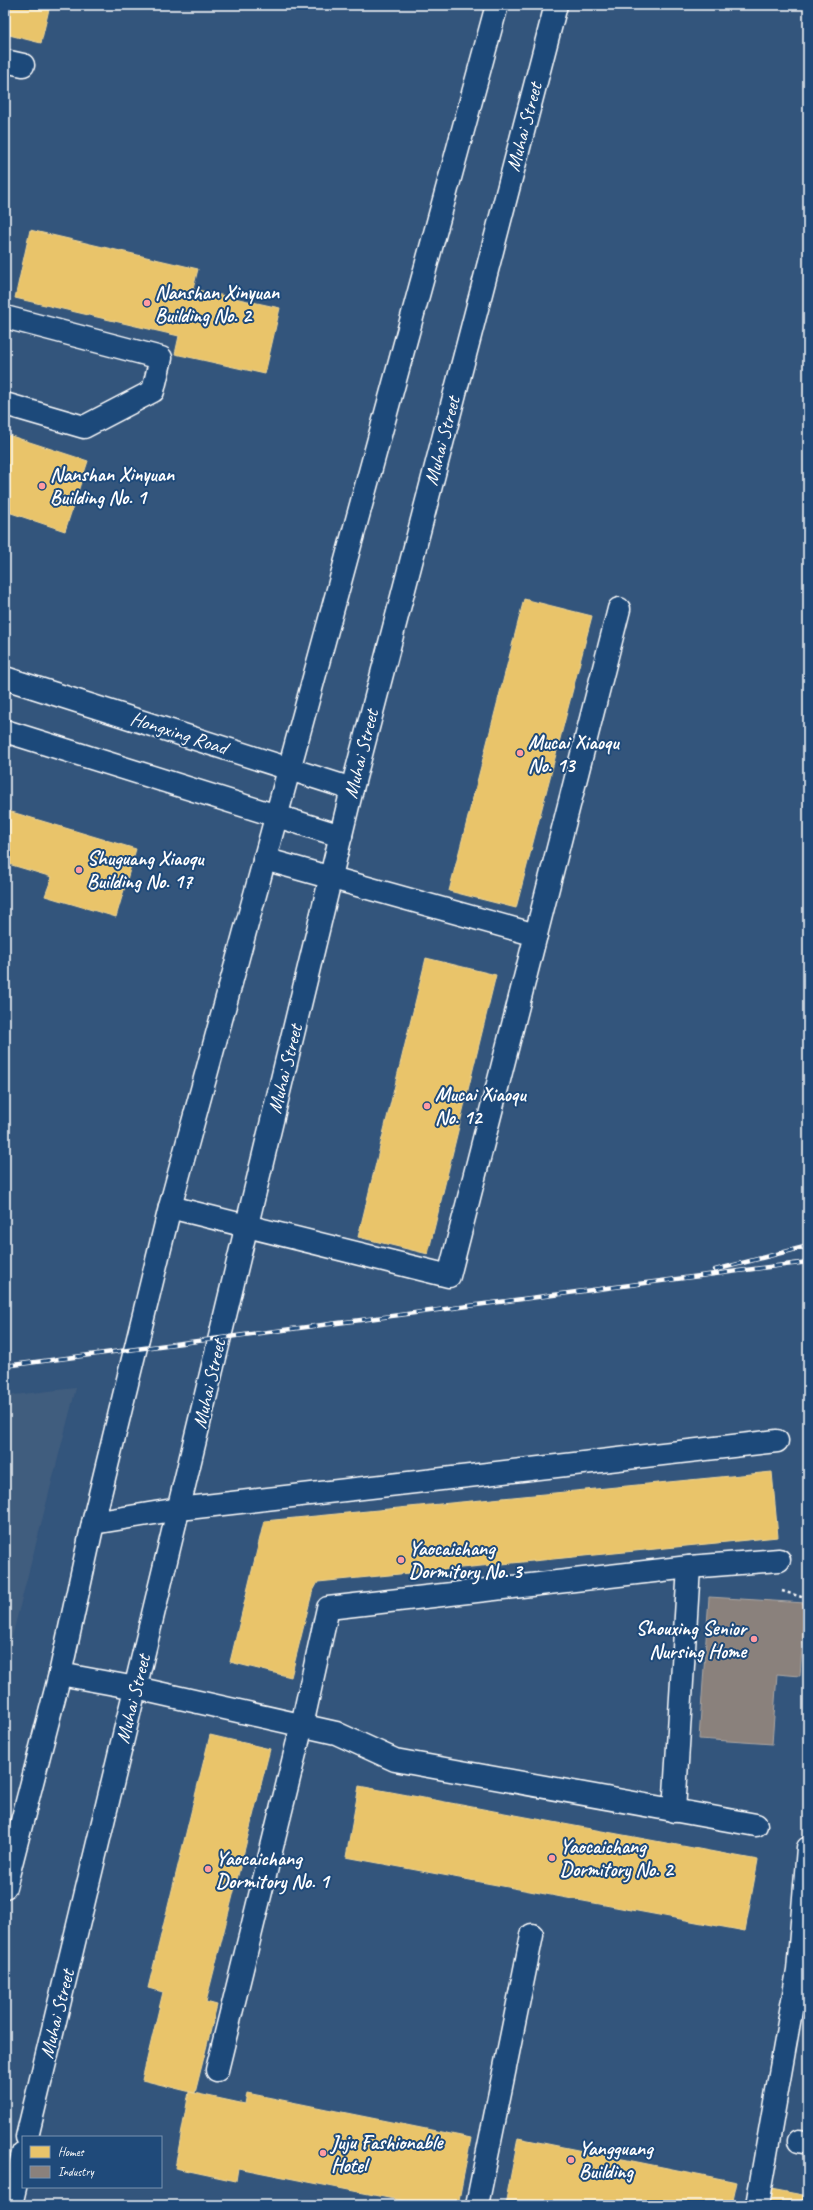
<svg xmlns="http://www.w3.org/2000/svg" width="813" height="2210" viewBox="0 0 813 2210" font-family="Caveat,sans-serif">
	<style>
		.built { fill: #415d7e }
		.homes { fill: #e9c46a; stroke: #f0d697 }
		.industry { fill: #8a817c; stroke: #ada7a3 }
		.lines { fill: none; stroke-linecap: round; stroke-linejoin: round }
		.minor-casing { stroke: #fff; stroke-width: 25 }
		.major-casing { stroke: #fff; stroke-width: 25 }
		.path { stroke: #fff; stroke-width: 2.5; stroke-dasharray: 3 3; stroke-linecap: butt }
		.minor { stroke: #1f4a7a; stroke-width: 22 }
		.major { stroke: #1f4a7a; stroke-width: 22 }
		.rail-casing { stroke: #fff; stroke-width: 4.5 }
		.rail { stroke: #1f4a7a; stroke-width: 3; stroke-dasharray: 9; stroke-linecap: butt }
		.poi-dot { fill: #ff9aa2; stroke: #1f4a7a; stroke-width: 1.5 }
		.labels { text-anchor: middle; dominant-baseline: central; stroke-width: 4; stroke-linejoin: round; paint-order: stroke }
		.street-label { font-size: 20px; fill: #fff; stroke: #1f4a7a }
		.poi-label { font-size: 20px; font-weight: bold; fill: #fff; stroke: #1f4a7a; text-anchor: start }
	</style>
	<rect width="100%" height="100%" fill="#33557c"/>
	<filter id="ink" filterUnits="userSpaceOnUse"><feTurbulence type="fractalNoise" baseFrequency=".025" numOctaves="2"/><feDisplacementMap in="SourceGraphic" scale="8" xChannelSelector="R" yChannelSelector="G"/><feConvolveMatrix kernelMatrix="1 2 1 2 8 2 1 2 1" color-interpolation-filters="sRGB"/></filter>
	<g filter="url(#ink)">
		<path class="built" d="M76 1388 5 1664V1396Z"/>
		<g class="homes">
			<path d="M5 5H50L41 43 5 34Z"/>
			<path d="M30 230 198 269 193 289 280 308 265 374 175 354 179 336 15 298Z"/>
			<path d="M5 434 88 461 65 531 5 511Z"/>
			<path d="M524 599 592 616 516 908 449 891Z"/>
			<path d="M5 810 136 849 116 917 45 896 52 877 5 863Z"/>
			<path d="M426 958 496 975 428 1254 358 1237Z"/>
			<path d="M806 1444H808V1462Z"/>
			<path d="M772 1472 778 1537 318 1582 312 1593 291 1677 230 1662 264 1521Z"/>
			<path d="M210 1735 270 1749 206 2002 217 2005 195 2093 142 2080 163 1992 148 1988Z"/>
			<path d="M359 1786 758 1860 745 1931 346 1857Z"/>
			<path d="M189 2092 245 2104 247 2093 471 2138 458 2205H424L238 2168 236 2181 175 2168Z"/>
			<path d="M518 2138 737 2182 732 2205H505Z"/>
			<path d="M771 2189 808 2196V2205H768Z"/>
		</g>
		<path class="industry" d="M709 1597 805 1603 800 1676 777 1674 772 1744 699 1739Z"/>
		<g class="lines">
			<g class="minor-casing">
				<g id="minor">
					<path d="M5 61 23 65"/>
					<path d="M5 317 161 358 153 391 84 427 5 404"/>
					<path d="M5 678 352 789"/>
					<path d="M5 731 341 836"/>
					<path d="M264 859 536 935"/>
					<path d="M170 1207 449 1276 619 609"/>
					<path d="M93 1523 179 1509 777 1441"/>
					<path d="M60 1674 136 1688 336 1733 395 1760 756 1825"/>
					<path d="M674 1811 689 1567"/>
					<path d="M217 2070 302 1725 328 1608 689 1567 779 1560"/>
					<path d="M799 2141 808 2143"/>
					<path d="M477 2205 532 1935"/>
					<path d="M757 2205 798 1971 808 1848"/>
				</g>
			</g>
			<g class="major-casing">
				<g id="major">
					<path d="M5 1887 60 1674 93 1523 170 1207 497 5"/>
					<path d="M27 2137 352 789 556 5"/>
					<path d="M11 2205 23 2153"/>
				</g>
			</g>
			<path class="path" d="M782 1591 808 1599"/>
			<use href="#minor" class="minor"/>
			<use href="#major" class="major"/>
			<g class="rail-casing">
				<g id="rail">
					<path d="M715 1270 808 1246"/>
					<path d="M5 1366 808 1262"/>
				</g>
			</g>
			<use href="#rail" class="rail"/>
		</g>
	</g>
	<g class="poi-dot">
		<circle cx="147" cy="303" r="4"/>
		<circle cx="42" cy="486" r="4"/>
		<circle cx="520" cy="753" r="4"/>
		<circle cx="79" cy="870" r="4"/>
		<circle cx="427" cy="1106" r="4"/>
		<circle cx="401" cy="1560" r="4"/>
		<circle cx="754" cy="1639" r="4"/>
		<circle cx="552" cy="1858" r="4"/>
		<circle cx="208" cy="1869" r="4"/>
		<circle cx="323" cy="2153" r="4"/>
		<circle cx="571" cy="2160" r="4"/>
	</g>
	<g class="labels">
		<g class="street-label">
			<text transform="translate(524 127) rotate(-75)">Muhai Street</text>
			<text transform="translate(442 441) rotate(-75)">Muhai Street</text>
			<text transform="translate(179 733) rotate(18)">Hongxing Road</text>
			<text transform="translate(361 754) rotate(-76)">Muhai Street</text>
			<text transform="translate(285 1069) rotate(-76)">Muhai Street</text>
			<text transform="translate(209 1384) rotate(-77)">Muhai Street</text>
			<text transform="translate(133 1699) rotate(-76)">Muhai Street</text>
			<text transform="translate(57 2014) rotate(-76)">Muhai Street</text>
		</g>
		<g class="poi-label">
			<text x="155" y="292">Nanshan Xinyuan<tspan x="155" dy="23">Building No. 2</tspan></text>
			<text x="50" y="474">Nanshan Xinyuan<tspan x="50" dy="23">Building No. 1</tspan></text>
			<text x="528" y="742">Mucai Xiaoqu<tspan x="528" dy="23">No. 13</tspan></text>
			<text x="87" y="858">Shuguang Xiaoqu<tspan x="87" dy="23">Building No. 17</tspan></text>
			<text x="435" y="1094">Mucai Xiaoqu<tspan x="435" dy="23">No. 12</tspan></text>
			<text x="409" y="1548">Yaocaichang<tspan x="409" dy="23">Dormitory No. 3</tspan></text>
			<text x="746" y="1628" text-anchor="end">Shouxing Senior<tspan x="746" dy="23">Nursing Home</tspan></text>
			<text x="560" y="1846">Yaocaichang<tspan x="560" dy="23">Dormitory No. 2</tspan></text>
			<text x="216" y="1858">Yaocaichang<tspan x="216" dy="23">Dormitory No. 1</tspan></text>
			<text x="331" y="2142">Juju Fashionable<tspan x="331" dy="23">Hotel</tspan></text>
			<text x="579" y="2148">Yangguang<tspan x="579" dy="23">Building</tspan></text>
		</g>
	</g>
	<rect width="813" height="2210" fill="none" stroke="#1f4a7a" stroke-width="20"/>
	<rect x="10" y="10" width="793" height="2190" fill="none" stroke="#fff" stroke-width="1.5" filter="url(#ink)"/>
	<rect x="22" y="2136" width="140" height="52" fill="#1f4a7a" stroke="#7992af"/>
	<rect x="30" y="2146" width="20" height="12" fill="#e9c46a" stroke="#7992af"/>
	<text x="58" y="2156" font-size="12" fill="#ffffff">Homes</text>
	<rect x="30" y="2166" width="20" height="12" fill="#8a817c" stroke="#7992af"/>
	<text x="58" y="2176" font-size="12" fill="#ffffff">Industry</text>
</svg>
